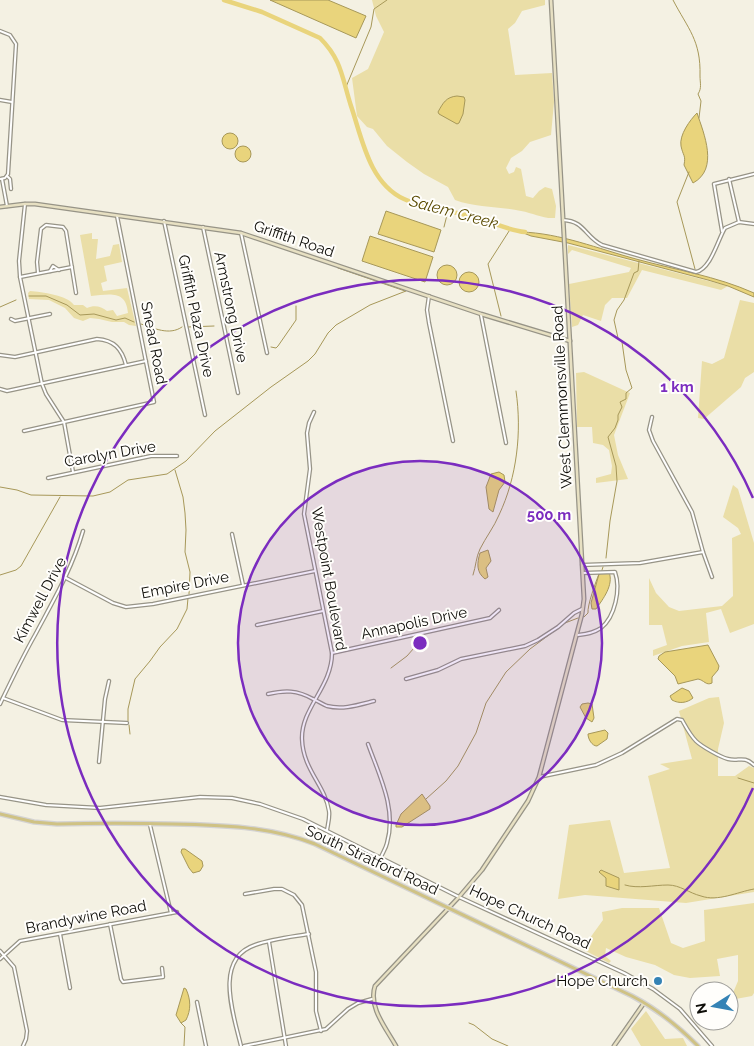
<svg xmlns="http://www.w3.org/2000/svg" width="754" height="1046" viewBox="0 0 754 1046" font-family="Raleway,sans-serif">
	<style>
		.green { fill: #eadea7 }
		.water { fill: #e9d47c; stroke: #a79859 }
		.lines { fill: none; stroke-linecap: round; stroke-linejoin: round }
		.stream { stroke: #a79859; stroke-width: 1 }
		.river { stroke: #e9d47c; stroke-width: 4.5 }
		.street-casing { stroke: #979487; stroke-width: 4.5 }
		.secondary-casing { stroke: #979487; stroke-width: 5 }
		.primary-casing { stroke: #d4d3d3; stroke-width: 5.5 }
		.street { stroke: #fff; stroke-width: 2 }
		.secondary { stroke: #e7e0c2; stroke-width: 2.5 }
		.primary { stroke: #cfc284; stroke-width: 3 }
		.ring { fill: none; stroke: #7b2cbf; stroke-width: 2.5 }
		.poi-dot { fill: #3583b5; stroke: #fffefb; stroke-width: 2 }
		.labels { text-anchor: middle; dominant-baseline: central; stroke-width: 4; stroke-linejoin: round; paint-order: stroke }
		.street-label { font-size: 15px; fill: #0e0d08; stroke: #fffefb }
		.poi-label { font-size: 15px; fill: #0e0d08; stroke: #fffefb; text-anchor: end }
		.water-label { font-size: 16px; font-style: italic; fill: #594a00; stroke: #fffefb }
		.centre { fill: #7b2cbf; stroke: #fffefb; stroke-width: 2.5 }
		.ring-label { font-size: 15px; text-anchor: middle; font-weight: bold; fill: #7b2cbf; stroke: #fffefb; stroke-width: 4; stroke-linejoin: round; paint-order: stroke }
	</style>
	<rect width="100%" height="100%" fill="#f4f1e3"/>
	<g class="green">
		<path d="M372 0H545V5L522 11 515 23 508 29 515 75 552 73 554 102 551 135 530 142 522 151 511 158 506 168 509 174 514 172 516 167 521 169 526 196 533 198 539 191 545 187 552 189 556 206 555 218C543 219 533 213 521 211 499 206 476 208 455 200L448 187 424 174 407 162 387 146 373 129 367 127 357 116 352 78 368 69 384 32 376 16Z"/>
		<path d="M92 233V239H98L96 259 110 256 113 245 119 244 122 262 104 266 107 281 101 283 103 291 127 288 136 326 129 325 124 322H112L99 319 90 318 83 321 74 318 65 308 49 300 29 299 28 293 30 291C42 292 67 295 74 305H83L87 308C94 305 101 306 107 311L113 310 117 316 128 313C126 289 108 295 91 296L80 235Z"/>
		<path d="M568 245 728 286 721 290 642 270 627 298H612L605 305 601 321 583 315 578 325 572 327 569 284 629 272 631 268 572 250 568 254Z"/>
		<path d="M740 300 754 303V372L745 378 741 387 704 419 698 418 702 361 712 364 724 358Z"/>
		<path d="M584 372 630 393 614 435 618 455 628 479 596 483V478L611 474 612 466 609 450 603 445 593 443 592 427H577L576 373Z"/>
		<path d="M733 485 738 489 754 543V624L730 633 721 609 706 613 709 642 682 646 653 656V650L667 645 662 625H649V578L656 593 669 607 679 611 722 606 733 596 732 538 741 534 738 528 723 517Z"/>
		<path d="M719 697 724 723 718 749V776H735L749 766 754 768V892L686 903 585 895 558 899 569 825 610 820 624 873 670 868 648 776 670 769 660 764 692 759 679 711 709 698Z"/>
		<path d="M754 903V993L752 996 730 1000 738 981V955L717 959 720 976 690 978 674 975 655 965 626 957 606 948 605 956 611 961 609 963 582 949 603 920 602 912 622 908H659L671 943 683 948 705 941 704 910Z"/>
		<path d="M646 1011 665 1039 683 1038 687 1046H641L631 1029Z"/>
	</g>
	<g class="water">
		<path d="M270 0H328L366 16 356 38Z"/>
		<path d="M457 96 464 97 465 100 463 114 459 123 457 124 439 114 438 112C443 103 446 97 457 96Z"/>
		<path d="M697 113C704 134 719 169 693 183L684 165C686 155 683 156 681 146 679 135 690 120 697 113Z"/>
		<circle cx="230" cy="141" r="8"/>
		<circle cx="243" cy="154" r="8"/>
		<path d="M386 211 441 230 434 252 378 234Z"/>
		<path d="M521 232C560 233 599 249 636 259 676 270 716 276 754 293V297L728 286 708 280 568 243 531 236Z"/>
		<path d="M370 236 433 257 425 282 362 261Z"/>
		<circle cx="447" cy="275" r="10"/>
		<circle cx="469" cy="282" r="10"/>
		<path d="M499 472 504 475 505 482 499 490 493 512 489 509 486 487 491 474Z"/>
		<path d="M488 550 491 561 486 568 488 577 485 579C476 572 477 563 480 553Z"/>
		<path d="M607 572H609C614 585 603 599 596 609H592L591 603 599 574Z"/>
		<path d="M708 645 719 666 718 670 712 677V683C706 686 704 680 698 679L678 684 675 676 658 659 659 656 665 652Z"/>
		<path d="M682 688 689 691 693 698C687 703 679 704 672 700L670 696Z"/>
		<path d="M588 703 592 704 594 718 592 722 586 718 580 707 582 704Z"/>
		<path d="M605 730 608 733 607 739 597 746C592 746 588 739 588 734Z"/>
		<path d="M422 794 430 806V809L402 827H396V825L401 814Z"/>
		<path d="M185 849 202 861 203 866 200 871 193 873 189 868 181 852 182 849Z"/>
		<path d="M601 870 619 878V890L606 886V878L599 872Z"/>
		<path d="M184 988 186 989C191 1000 191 1010 186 1020L181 1023 176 1015Z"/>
	</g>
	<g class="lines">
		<g class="stream">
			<path d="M673 0C688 29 701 40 700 76 700 83 702 88 698 94L701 101 699 118"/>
			<path d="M346 87 371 27 374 9 387 0"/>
			<path d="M689 172 677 202 695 269"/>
			<path d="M444 227 448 211"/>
			<path d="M338 268 405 291"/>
			<path d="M29 296H46L67 305 80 315 94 314 116 320 125 318 134 322"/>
			<path d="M0 307 16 300"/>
			<path d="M501 316 488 264 511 228"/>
			<path d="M141 324C154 328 169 336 182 327"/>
			<path d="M188 327 214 326"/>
			<path d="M271 347 276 348 278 346 296 320V306"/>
			<path d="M175 470 183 497 185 513 186 530 185 552 190 572 189 594"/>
			<path d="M0 487 17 490 31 495 93 496 110 492 128 480 167 474 186 461 215 431 271 387 308 361 315 354 328 333 336 325 370 305 406 291"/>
			<path d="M606 558 610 521 617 481 616 466 608 437 615 428 618 420V415L622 407 620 402 626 399V393L632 388 626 370 622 342 618 338 614 320 617 310 624 300 634 273 638 271 639 261"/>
			<path d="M602 570 603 567"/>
			<path d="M0 575 16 570 21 566 60 497"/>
			<path d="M473 575C476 566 476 557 480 549 486 537 494 527 499 515 517 477 522 432 516 391"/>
			<path d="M584 617 588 613C587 606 596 581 599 574"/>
			<path d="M391 668 407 656 414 648"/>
			<path d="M128 721V709L135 679 150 661 160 647 177 629 187 609 188 598"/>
			<path d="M129 725 130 734"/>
			<path d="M738 778 754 783"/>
			<path d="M426 799 446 781 458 766 476 733 486 703 506 672 530 649 565 623 578 618"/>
			<path d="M625 885C638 889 654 885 668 885 680 885 689 893 701 896 718 902 737 892 754 889"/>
			<path d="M181 1023 185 1027 184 1046"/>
			<path d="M469 1023 474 1025 492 1039 508 1046"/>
		</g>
		<path class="river" d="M224 0 262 12 320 38C342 60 342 78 351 106 362 138 369 183 404 199 423 208 446 210 466 215 486 219 505 230 525 232"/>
		<g class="street-casing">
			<g id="street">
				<path d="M0 31 10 35 16 44 8 174 5 178 0 179"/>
				<path d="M0 100 12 102"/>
				<path d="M7 176 10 179 11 189"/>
				<path d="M2 179 7 206"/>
				<path d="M729 179 739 222"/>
				<path d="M25 204 19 261 20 277 42 384 46 394 64 422 73 472"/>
				<path d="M563 220C585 221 585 237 602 245L696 272C711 269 718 239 725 228L739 222 754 224"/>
				<path d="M164 221 205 415"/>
				<path d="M203 227 238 393"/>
				<path d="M722 231 714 184 754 174"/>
				<path d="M241 233 267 353"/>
				<path d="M50 271 53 266 59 270"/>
				<path d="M38 273 37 262 41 229 46 225 63 227 66 231 76 293"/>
				<path d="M20 277 72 267"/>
				<path d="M429 296 427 310 429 323 453 441"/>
				<path d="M481 315 506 443"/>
				<path d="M11 319 15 321 50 314"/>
				<path d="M0 355 15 357 97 339C114 340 122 349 126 365"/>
				<path d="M0 389 7 391 146 361"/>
				<path d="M314 412 309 423 307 433 310 469 304 514 332 653C332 687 301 708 302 739 303 770 325 785 329 811 330 817 328 824 327 830"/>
				<path d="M652 417 649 430 653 441 692 512 703 552 712 577"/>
				<path d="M24 431 154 402 117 216"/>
				<path d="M48 478 151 456H177"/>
				<path d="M232 534 243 585"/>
				<path d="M582 565 640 563 703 552"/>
				<path d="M66 578 113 603 126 607 153 604 315 571"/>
				<path d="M257 625 323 611"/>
				<path d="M578 635C586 634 594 633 601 628 615 617 621 589 615 572L583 573"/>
				<path d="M332 653 490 618 499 610"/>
				<path d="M406 679 438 670 461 659 525 646 538 640 558 627 574 613 582 609"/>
				<path d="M268 694C285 690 297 690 313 699 318 701 322 704 327 706 343 710 358 705 374 701"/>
				<path d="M3 698 62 720 127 723"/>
				<path d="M0 704C11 681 22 658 35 635 53 601 72 569 83 531"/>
				<path d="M368 744C379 775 397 809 387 843 386 848 383 852 381 857"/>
				<path d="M99 762 105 699 109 681"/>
				<path d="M539 777 596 765 622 753 677 719 682 720C686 727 690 735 696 741 701 746 720 757 728 759 739 762 743 755 754 765"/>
				<path d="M0 797 46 805 100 808 200 797 232 798 260 804 303 819 459 897 624 973 653 989 680 1009 712 1046"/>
				<path d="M150 825 171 913"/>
				<path d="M245 894 274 889H282L294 895 302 905 316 972V1011L321 1031"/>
				<path d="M110 924 121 979 123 982 163 977 162 968"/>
				<path d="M60 934 70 988"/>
				<path d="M269 942 286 1046"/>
				<path d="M0 951 14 967 27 1031 26 1039 23 1046"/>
				<path d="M0 959 20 941 177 912"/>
				<path d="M197 1002 206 1046"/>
				<path d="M241 1046C234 1016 213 959 255 945 272 939 291 937 309 934"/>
				<path d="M244 1046 326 1029 348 1009 358 1003 372 999"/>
			</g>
		</g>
		<g class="secondary-casing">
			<g id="secondary">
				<path d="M0 207 25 204H35L241 233 481 314 570 341"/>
				<path d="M396 1046C386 1028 368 1007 375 986L459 897 482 870 528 801 539 777 582 614 584 599 551 0"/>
				<path d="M614 1046 644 1003"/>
			</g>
		</g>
		<g class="primary-casing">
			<path id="primary" d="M0 814 34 822 57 824C95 823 133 823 172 824 221 825 269 826 315 844L632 996C657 1009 678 1026 698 1046"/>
		</g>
		<use href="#street" class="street"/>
		<use href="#secondary" class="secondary"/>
		<use href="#primary" class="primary"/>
	</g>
	<circle cx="420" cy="643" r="182" fill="#7b2cbf" fill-opacity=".12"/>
	<g class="ring">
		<circle cx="420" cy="643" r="182"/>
		<path d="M753 788A363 363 0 1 1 753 498"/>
	</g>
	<circle class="poi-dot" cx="658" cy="981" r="5"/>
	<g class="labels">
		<g class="street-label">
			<text transform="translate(294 239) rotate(19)">Griffith Road</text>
			<text transform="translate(231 307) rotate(78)">Armstrong Drive</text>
			<text transform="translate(196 316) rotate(78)">Griffith Plaza Drive</text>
			<text transform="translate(154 343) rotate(79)">Snead Road</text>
			<text transform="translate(562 397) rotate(-93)">West Clemmonsville Road</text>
			<text transform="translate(110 454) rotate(-10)">Carolyn Drive</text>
			<text transform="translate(329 579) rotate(80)">Westpoint Boulevard</text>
			<text transform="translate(185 585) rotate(-11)">Empire Drive</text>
			<text transform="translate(40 600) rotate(-62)">Kimwell Drive</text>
			<text transform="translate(414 623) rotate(-12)">Annapolis Drive</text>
			<text transform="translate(372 860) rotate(25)">South Stratford Road</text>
			<text transform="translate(86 917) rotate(-11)">Brandywine Road</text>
			<text transform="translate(530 917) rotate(25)">Hope Church Road</text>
		</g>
		<g class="poi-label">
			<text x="648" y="981">Hope Church</text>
		</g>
		<g class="water-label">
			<text transform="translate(454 212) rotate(15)">Salem Creek</text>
		</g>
	</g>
	<circle cx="420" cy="643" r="8" class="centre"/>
	<g class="ring-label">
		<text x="677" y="392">1 km</text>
		<text x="549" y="520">500 m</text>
	</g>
	<g transform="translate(714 1006) rotate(259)"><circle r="24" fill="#fffefb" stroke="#9f9e9a"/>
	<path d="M0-4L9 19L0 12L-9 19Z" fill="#3583b5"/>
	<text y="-8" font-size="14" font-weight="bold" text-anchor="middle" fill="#0e0d08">N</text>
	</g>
</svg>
